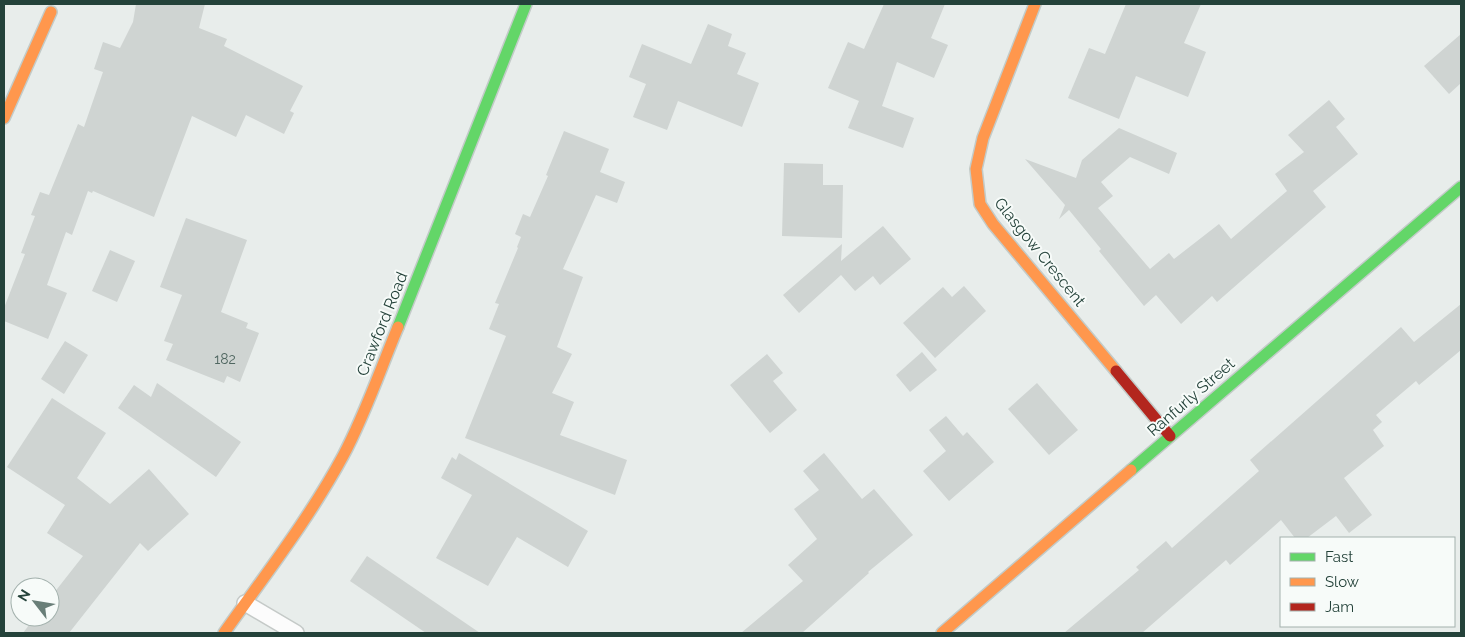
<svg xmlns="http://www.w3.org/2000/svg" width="1465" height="637" viewBox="0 0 1465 637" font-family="Raleway,sans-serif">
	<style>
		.building { fill: #cfd4d2 }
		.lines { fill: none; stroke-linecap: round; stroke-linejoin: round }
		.lane-casing { stroke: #c5cac8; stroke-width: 18 }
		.fast-casing { stroke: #c3cbc8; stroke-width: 14 }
		.slow-casing { stroke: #c3cbc8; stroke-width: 14 }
		.jam-casing { stroke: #c3cbc8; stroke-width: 14 }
		.lane { stroke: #fcfcfc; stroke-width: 15 }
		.fast { stroke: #63d668; stroke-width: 11 }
		.slow { stroke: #ff974d; stroke-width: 11 }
		.jam { stroke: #b3261e; stroke-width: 11 }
		.labels { text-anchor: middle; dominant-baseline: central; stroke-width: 4; stroke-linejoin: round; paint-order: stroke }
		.number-label { font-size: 14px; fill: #506761 }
		.street-label { font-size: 16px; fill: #24423a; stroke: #f7fbf9 }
	</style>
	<rect width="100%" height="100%" fill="#e8edeb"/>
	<g class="building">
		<path d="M136 4H205L199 28 227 39 224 46 303 86 290 111 294 113 284 134 246 115 236 137 192 116 154 217 93 191 92 193 88 191 72 235 66 232 47 285 67 293 48 339 4 321V308L25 254 21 253 35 216 31 215 40 192 49 195 78 124 84 127 103 72 94 69 103 42 120 48 133 22Z"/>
		<path d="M884 4H945L931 38 948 45 934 78 897 62 882 106 914 118 903 148 848 128 859 101 828 88 848 42 864 49Z"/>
		<path d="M1126 4H1201L1184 43 1206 52 1188 97 1136 76 1119 119 1068 98 1089 48 1105 54Z"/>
		<path d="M708 24 732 34 728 46 746 53 737 74 759 83 742 127 678 101 667 130 633 117 646 84 629 77 642 44 691 64Z"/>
		<path d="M1461 34V83L1449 94 1424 66Z"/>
		<path d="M1329 100 1345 119 1336 127 1358 154 1313 191 1326 207 1217 302 1212 296 1181 324 1156 295 1144 306 1099 251 1101 249 1069 210 1059 219 1065 205 1025 159 1076 178 1082 160 1119 128 1177 153 1169 174 1130 157 1101 182 1113 196 1098 208 1150 269 1169 253 1174 259 1219 224 1231 239 1287 191 1275 174 1304 152 1288 135Z"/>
		<path d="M564 131 609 149 600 172 625 182 617 203 596 195 563 269 583 277 557 347 572 354 552 393 574 402 560 435 627 460 615 495 465 438 506 336 489 329 499 304 495 303 518 248 517 247 521 237 515 234 523 214 530 217 548 176 546 175Z"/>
		<path d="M784 163 823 164V185H843L842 238 782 236Z"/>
		<path d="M186 218 247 240 221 312 248 323 246 328 259 333 240 382 227 376 224 383 166 360 173 344 164 341 182 295 160 287Z"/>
		<path d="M883 226 911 259 880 285 873 276 855 291 841 275 799 313 783 295 842 244 841 261Z"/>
		<path d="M110 250 135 261 117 302 92 291Z"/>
		<path d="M964 286 986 311 935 358 903 323 943 287 952 297Z"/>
		<path d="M1461 304V350L1419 385 1416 381 1376 415 1382 422 1373 430 1384 446 1344 478 1372 515 1349 533 1336 516 1307 538H1295L1281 520 1230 565 1226 560 1142 633H1064L1139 570 1136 567 1166 541 1172 548 1259 471 1250 460 1401 327 1414 342Z"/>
		<path d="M65 341 88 355 64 394 41 379Z"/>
		<path d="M922 352 937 370 910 392 896 375Z"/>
		<path d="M767 354 783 373 773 381 797 410 770 433 730 385Z"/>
		<path d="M157 383 241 442 216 477 118 408 134 385 151 397Z"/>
		<path d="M1037 383 1078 430 1049 455 1008 409Z"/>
		<path d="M52 398 106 433 77 478 110 504 149 469 189 514 148 551 140 543 69 633H23L35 617H50V598L83 556 47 533 65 505 7 467Z"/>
		<path d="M946 416 963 436 967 432 994 462 949 501 923 471 946 451 929 430Z"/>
		<path d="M459 453 588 531 568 567 517 537 488 586 436 558 472 495 441 478 452 457 456 460Z"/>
		<path d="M824 453 862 499 874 489 913 535 868 572 869 573 802 633H741L803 581 788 565 817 539 794 509 819 490 803 471Z"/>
		<path d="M367 556 480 633H426L350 581Z"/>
	</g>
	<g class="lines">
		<g class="lane-casing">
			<path id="lane" d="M245 603 296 633"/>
		</g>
		<g class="fast-casing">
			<g id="fast">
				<path d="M398 327 526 4"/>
				<path d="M1131 470 1461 187"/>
			</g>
		</g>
		<g class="slow-casing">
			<g id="slow">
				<path d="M1035 4 983 138 976 169 980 204 993 224 1116 371"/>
				<path d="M4 118 51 12"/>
				<path d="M224 633C265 575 309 519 343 456 365 415 380 370 398 327"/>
				<path d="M942 633 1131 470"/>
			</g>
		</g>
		<g class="jam-casing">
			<path id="jam" d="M1116 371 1170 436"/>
		</g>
		<use href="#lane" class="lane"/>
		<use href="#fast" class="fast"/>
		<use href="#slow" class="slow"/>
		<use href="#jam" class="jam"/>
	</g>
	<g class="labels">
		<g class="number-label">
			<text x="225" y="359">182</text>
		</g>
		<g class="street-label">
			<text transform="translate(1040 252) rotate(51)">Glasgow Crescent</text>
			<text transform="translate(382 324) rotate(-68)">Crawford Road</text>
			<text transform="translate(1191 397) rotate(-41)">Ranfurly Street</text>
		</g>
	</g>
	<rect width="1465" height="637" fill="none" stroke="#24423a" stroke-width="10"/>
	<rect x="1280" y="537" width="175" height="90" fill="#f7fbf9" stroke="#a3b1ad"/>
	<rect x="1290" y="553" width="25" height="8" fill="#63d668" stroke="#a3b1ad"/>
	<text x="1325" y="562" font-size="15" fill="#24423a">Fast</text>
	<rect x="1290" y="578" width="25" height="8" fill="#ff974d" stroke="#a3b1ad"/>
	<text x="1325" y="587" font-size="15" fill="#24423a">Slow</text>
	<rect x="1290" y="603" width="25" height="8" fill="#b3261e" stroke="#a3b1ad"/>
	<text x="1325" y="612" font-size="15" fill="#24423a">Jam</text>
	<g transform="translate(35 602) rotate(301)"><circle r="24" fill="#f7fbf9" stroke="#a3b1ad"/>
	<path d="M0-4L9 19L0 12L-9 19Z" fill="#697e78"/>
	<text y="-8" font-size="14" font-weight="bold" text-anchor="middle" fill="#24423a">N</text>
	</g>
</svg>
